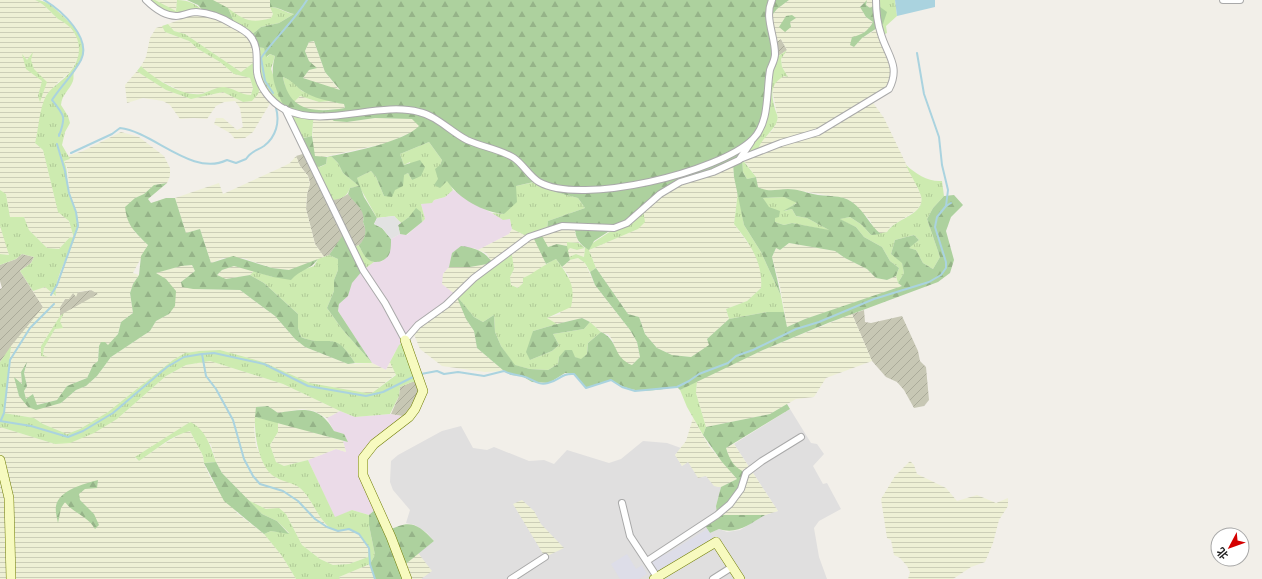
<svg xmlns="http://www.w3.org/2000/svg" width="1262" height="579" viewBox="0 0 1262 579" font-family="'Archivo Narrow','Noto Sans SC',sans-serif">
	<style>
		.residential { fill: #e0dfdf }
		.industrial { fill: #ebdbe8 }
		.construction { fill: url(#construction-furrows) }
		.farmland { fill: url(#farmland-rules); fill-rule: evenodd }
		.grass { fill: url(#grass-tufts) }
		.forest { fill: url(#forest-firs); fill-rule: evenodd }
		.parking { fill: #e2e2e2 }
		.plaza { fill: #dddde8 }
		.water { fill: #aad3df }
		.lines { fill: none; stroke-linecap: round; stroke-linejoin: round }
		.stream { stroke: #aad3df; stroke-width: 2 }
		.street-casing { stroke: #a9a9a9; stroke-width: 8 }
		.secondary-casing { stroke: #707d05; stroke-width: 10 }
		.street { stroke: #fff; stroke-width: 6 }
		.secondary { stroke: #f7fabf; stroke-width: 9 }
	</style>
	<defs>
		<pattern id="construction-furrows" width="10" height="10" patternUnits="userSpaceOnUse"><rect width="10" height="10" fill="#c7c7b4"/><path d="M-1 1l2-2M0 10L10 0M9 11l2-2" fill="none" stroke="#abab9a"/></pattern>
		<pattern id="farmland-rules" width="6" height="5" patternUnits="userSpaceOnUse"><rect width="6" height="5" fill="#eef0d5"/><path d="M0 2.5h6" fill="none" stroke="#ccceb7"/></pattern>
		<pattern id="grass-tufts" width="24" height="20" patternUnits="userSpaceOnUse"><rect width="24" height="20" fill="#cdebb0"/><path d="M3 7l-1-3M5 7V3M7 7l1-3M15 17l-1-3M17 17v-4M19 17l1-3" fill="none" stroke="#b0c997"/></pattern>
		<pattern id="forest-firs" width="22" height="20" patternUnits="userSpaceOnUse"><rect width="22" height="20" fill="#add19e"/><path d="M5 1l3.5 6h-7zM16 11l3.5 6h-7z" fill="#95b388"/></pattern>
	</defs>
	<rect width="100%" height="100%" fill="#f2efe9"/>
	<path class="residential" d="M790 409 811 443 817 444 824 454 813 466 823 484 827 483 841 509 819 521 814 528 819 557 827 579H421L431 571 418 553 434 541 427 533 415 525 406 523 410 510 393 490 390 482 391 461 398 455 442 431 461 426 473 448 487 450 494 447 529 461 544 460 554 464 567 450 609 463 621 459 643 441 667 443 681 448 675 455 682 466 688 462 702 476H706L718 487H721L716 506 717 515 710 533 719 529 727 532 740 530 765 515 778 511 734 444Z"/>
	<g class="industrial">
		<path d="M453 190 471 202 503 219H510L512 229 509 234 478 250 474 248 452 253 449 267 443 274 450 290 456 295 432 314 395 352 386 370 372 363 338 311 339 304 348 296 351 283 363 270 374 262 383 261 391 239 400 234 407 235 425 219 421 204 445 197Z"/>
		<path d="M340 411 355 417 390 414 409 417 363 458V475L377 508 369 515 352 510 335 518 308 460 336 449 346 452 343 441 348 442 344 434 334 431 327 418Z"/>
	</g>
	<g class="construction">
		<path d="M781 39 787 50 774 59 773 44Z"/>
		<path d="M306 153 341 198 348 194 362 210 364 216 363 222 366 230 364 240 359 245 352 248 345 233 329 255 324 257 315 244 306 209 307 194 310 183 308 176 300 166 296 156Z"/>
		<path d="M22 254 34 257 31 263 20 271 43 307 0 362V289L2 288 0 281V265L16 259Z"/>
		<path d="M92 290 99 294 60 316V307L65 299 73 293Z"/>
		<path d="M864 310 865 322 871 323 902 316 918 351 920 361 926 367 929 400 924 406 914 408 904 390 897 382 886 377 872 361 852 314Z"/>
		<path d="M412 382H421L423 391 409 417 391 414 399 396 400 387Z"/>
	</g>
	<g class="farmland">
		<path d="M0 0H35L41 3 58 19 67 24 76 35 80 47 78 58 70 72 58 82 46 96 35 143 43 150 58 211 69 221 74 237 76 212 69 193 68 170 64 161 70 159 68 156 83 151 121 132 139 137 164 156 170 168V176L167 183 154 185 144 194 135 198 134 231 148 245 133 273 139 275 133 284 130 293 133 313 121 322 118 334 108 346H99L98 361 93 365 87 378 67 386 57 400 36 405 33 394 26 400 24 391 27 386 24 373 27 363 21 372 22 384 15 378 19 396 36 409 61 403 76 390 86 386 97 376 111 357 150 331 156 321 169 314 155 273 181 266 192 265 195 271 181 282 193 289 240 290 275 316 295 339 305 347 348 364 372 363 386 370 390 362 396 374 372 393H366L310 383 263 362 220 350 199 351 185 353 173 360 108 412 80 429 67 434 43 424 34 418 4 413 11 346 43 307 33 291 45 287 56 295 54 289 74 238 70 237 59 249 47 248 29 230 24 217H10L6 194 0 191ZM91 290 98 294 64 313 44 348 43 355 41 346 60 316V307L65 299H69L73 293 76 297 78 292Z"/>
		<path d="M155 0H177L176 11 169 8Z"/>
		<path d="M212 0H270L273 14 271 18 261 21H248Z"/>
		<path d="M789 0H876V4L870 8 866 5 867 1 860 6 866 17 873 22 869 29 859 36 854 47 862 38 879 28 894 69 889 89 871 100 884 118 921 195 922 202 917 210 890 227 887 232 881 234 874 229 870 220 852 202 844 198 790 189 766 191 758 187 756 177 742 158 777 144 759 147 762 140 772 131 778 119 772 89 775 81 784 76 788 77 782 67 781 59 787 50 781 39 773 44 769 19 777 9Z"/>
		<path d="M193 12 205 13 250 36 257 60 241 72 185 34 174 31 168 24 190 16Z"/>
		<path d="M162 26 165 32 189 41 198 49 220 62 234 74 250 78 253 88 251 95H243L232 90 214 89 200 94 185 93 149 75 141 66 146 57 150 38 156 28Z"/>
		<path d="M314 41 325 72 340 91 303 78 309 70V61L305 51 309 42Z"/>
		<path d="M137 71 166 90 191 99 223 92 243 102 252 100 262 83 272 100 253 132 245 138 235 139 230 133 214 124 216 118H223L237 130 243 127 240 108 235 101 224 102 216 106 207 119 194 118 180 119 170 105 163 101 143 98 127 103 125 85Z"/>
		<path d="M300 96 319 102 330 101 344 104 345 109 313 110 301 108 294 102Z"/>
		<path d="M315 115 347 122 375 118 413 119 420 126 414 131 387 143 319 158 315 156 312 147 313 122Z"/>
		<path d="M296 156 300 166 308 176 310 184 307 194 306 209 315 244 324 257 290 270 272 268 243 258H223L211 263 200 229 186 233 175 198 219 183 223 194 280 168 290 163Z"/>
		<path d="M733 163 734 177 738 191 734 224 755 253 762 274 761 288 747 301 726 309 729 319 707 339 710 345 691 357 672 355 657 348 645 334 639 317 628 314 596 268 589 250 638 229 643 210 660 194Z"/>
		<path d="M0 226 7 244 9 255 0 254Z"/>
		<path d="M575 227V233L579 243 567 242V246L557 244 548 247 535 239 546 264 533 274 523 278V283L519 288 511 285 510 277 514 269 466 319 474 331 477 348 504 371 485 372 442 366 420 349 413 332 456 295 442 284 443 274 449 267H470L493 263 486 253 478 250 509 234 512 229 529 237 537 233Z"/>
		<path d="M789 243 835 251 845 258 867 269 876 278 887 280 896 276 898 283 903 286 805 319 787 327 780 286 772 257 776 248 780 250Z"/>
		<path d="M570 248 577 250 585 248 584 257 576 254 569 257 567 252Z"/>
		<path d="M578 258 585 263 595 285 630 330 637 342 640 357 632 365 625 362 619 356 615 350 613 341 609 335 601 332 590 322 582 318 557 324 546 318 560 314 569 276 562 267 570 260Z"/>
		<path d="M234 266 254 271 250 275 226 279 217 275 222 270Z"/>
		<path d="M852 314 872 361 826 378 814 397 796 399 770 414 706 427 696 393 697 381 763 350Z"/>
		<path d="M210 361 283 384 340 411 327 418 314 411 302 409 278 413 268 406 257 407 254 429 256 446 268 470 276 478 292 483 303 490 327 527 338 531 349 529 359 534 369 548 368 557 349 564 333 565 320 559 302 545 286 514 279 509H266L248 500 222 473 216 462 211 445 190 422 135 458 139 461 159 447 184 432 190 431 203 456 204 464 212 481 237 513 264 534 282 556 296 579H0V427L55 444 117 419 166 376 186 365Z"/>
		<path d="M693 418 709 446 737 479 721 487H718L714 486 706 476 698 478 688 462 682 466 675 455 686 441Z"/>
		<path d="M278 422 343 441 346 452 336 449 308 460 284 466 276 462 270 445 278 432Z"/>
		<path d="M734 444 778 511 765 515 753 516 717 515 746 473 736 468 730 460 726 448Z"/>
		<path d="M910 461 914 465 917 474 946 488 957 501 977 495 996 503 1008 498V506L999 520 993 543 985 562 971 567 953 579H908L910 572 907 566 900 558 894 555 891 540 887 538 881 499 895 476Z"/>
		<path d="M522 500 534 511 541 524 564 548 545 557 513 504Z"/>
		<path d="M418 553 432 571 421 579H407L402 567Z"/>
		<path d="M370 564 375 579H340L339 577Z"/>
	</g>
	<g class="grass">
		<path d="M35 0C48 0 54 8 63 16 75 27 87 41 82 58 81 63 76 67 74 72 73 75 74 78 73 81 69 91 62 94 61 105L68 116 70 123 65 132 62 145 70 159 64 161C69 172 66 183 69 194 72 205 80 215 78 227 75 245 52 280 56 296L45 287 33 291 20 271 31 263 34 257 22 254 16 259 0 265V254L9 255 0 226V190L6 194 10 217H24L29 230 47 248 59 249 70 237 74 238 69 221 58 212 43 150 35 143C39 128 39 109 46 96 52 86 63 81 70 72 83 57 82 36 66 24 64 22 61 21 58 19 50 12 45 4 35 0Z"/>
		<path d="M146 0H155L176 11 177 0C189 0 197 4 205 13 175 16 171 20 146 0Z"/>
		<path d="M876 0H895L897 16 886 26 887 33 881 36Z"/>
		<path d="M270 7C279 7 285 13 294 14L279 23 261 27 250 36 236 26 228 8C244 20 251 24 271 18L273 14Z"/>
		<path d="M168 24 174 31 185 34 241 72 257 60 256 47 264 48 267 57 270 54 275 56 271 69 285 109 315 115 313 122 312 136 300 139 285 109 272 100 261 84 258 94 252 101 243 102 223 92 191 99 166 90 141 74 137 71 141 66C153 78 183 97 201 94 208 92 216 87 224 87 234 88 241 95 251 95L253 88 250 78 234 74 220 62 198 49 189 41 165 32 162 26Z"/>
		<path d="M787 50 781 59 782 67 788 77 784 76C770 84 771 94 775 109 776 113 779 117 777 121 773 132 763 137 759 147L781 143 742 159 756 177 747 179 743 172 742 159 774 59Z"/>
		<path d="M33 52 31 60 34 69 47 82 40 102 38 96 42 81 26 69 22 54 27 60Z"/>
		<path d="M283 77 292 81 302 91 330 101 319 102 300 96 294 102C286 96 285 86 283 77Z"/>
		<path d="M429 142 442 160 440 165 453 190 445 197 434 200 432 203 421 204 425 219 422 222 421 212 409 217 401 223 394 216 377 218 359 186 350 188C347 198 339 199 329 201L310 162 320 167 326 164 327 157 331 156 338 163 343 173 358 185 357 178 371 171 376 177 384 196 403 175 408 173 412 180 410 162 404 165 400 154Z"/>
		<path d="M906 165C916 174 928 182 942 181L944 196 933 208 927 219 940 257 933 269 923 263 916 250 908 248 919 240 914 235 895 240 891 254 902 262 904 273 898 283 896 276 899 268 890 261 882 247 864 237 856 227 839 219 850 217 862 225 871 235 887 232C895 218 926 215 921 196 918 186 910 175 906 165Z"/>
		<path d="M539 181 555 192 578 198 585 208 548 221 547 230 529 237 512 229 510 219 503 220 492 213 504 214 516 186Z"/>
		<path d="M738 191 744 225 761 252 781 296 784 312H767L729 319 726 309 747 301 761 288C763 262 750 244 734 224Z"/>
		<path d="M784 197 798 202 784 211 792 209 796 216 807 218 831 231 792 223 784 225 775 222 763 198Z"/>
		<path d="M643 210 645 222 638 229 589 250 596 268 590 272 585 263 578 258 570 260 569 257 576 254 584 257 585 248 577 250 570 248 567 252V242L579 243 585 248Z"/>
		<path d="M359 245C362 253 366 259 374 262L363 270 352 248Z"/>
		<path d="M511 249 514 269 510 277 511 285 518 288 523 283V278C535 273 544 264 556 259 569 277 576 285 571 307L547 318 557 324 533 331 530 360 552 351 559 345 553 334 584 329 590 322 601 332 588 343 587 354 581 360 575 357H559L558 364 548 370 530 369 514 365 501 346 495 332 494 315 483 322 474 317 456 295Z"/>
		<path d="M329 255 338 259V270L334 280V291L327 308 342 329 372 363H355C333 328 329 349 301 337L298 328V314L264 283 250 275 254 271 273 277 297 272 314 266 318 259Z"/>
		<path d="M64 313 60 321 63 328 55 329 44 348 43 355 48 357 41 356V346L60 316Z"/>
		<path d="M405 340 421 382H412L400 387 399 396 390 414 355 417 340 411 283 384 210 361 186 365 166 376 117 419 94 433 70 443 55 444 0 427V362L11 346 4 413 34 418 43 424 67 434 80 429 108 412 173 360 185 353 199 351 220 350 263 362 310 383 366 393H372L396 375 390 362 399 345Z"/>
		<path d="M697 381 696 393 706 427 703 435 687 407 680 390Z"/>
		<path d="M255 417 278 422V432L270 445 276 462 284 466 308 460 335 517 352 510 369 515V525L375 555 370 564 339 577 340 579H296L282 556 264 534 271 531 289 533 277 521 262 514 248 500 266 509 279 508 286 514 302 545 320 559 333 565 349 564 368 557 369 548 359 534 349 529C345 529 340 532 337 531 323 529 313 502 304 492 297 483 286 483 277 478 259 470 254 434 255 417Z"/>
		<path d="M190 422C205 428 211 447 216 462L204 463 203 456 190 431C172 435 154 451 139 461L135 457Z"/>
	</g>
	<g class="forest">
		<path d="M187 0H213L228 8 236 26 205 13 198 5Z"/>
		<path d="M270 0H789L777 9 769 19 775 52 762 127 742 158 743 172 747 179 756 177 758 187C770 193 776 189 788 189 796 189 805 192 813 194 826 197 841 194 852 202 865 211 870 226 881 234L871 235 862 225 850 217 840 219 856 227 864 237 882 247 890 261 899 268 896 276 887 280 876 278 867 269 845 258 835 251 789 243 780 250 776 248 772 257 781 296 761 252 744 225 734 177 733 163 680 182 627 223 614 228 594 241 589 250C579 244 575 238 575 227L547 230 548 221 585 208 578 198 555 192 538 181 516 186 517 202 504 214C483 212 459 199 447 181L440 188 434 185 438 179 435 169 440 165 442 160 429 142 400 154 404 165 420 160 425 167 421 176 412 180 408 173 404 175 403 186 395 190 392 197 384 196 376 177 371 171 357 178 364 197 377 218 374 224 382 228 391 239C391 243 391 248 390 252 388 260 377 265 369 260 364 257 361 250 359 245 366 238 367 231 363 222 366 210 355 204 348 194L350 188 359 186 343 173 338 163 331 156C353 152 405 141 419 126L412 119 375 118 347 122 334 121 327 116 285 109C276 89 269 78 275 56L270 54 266 57 264 48 256 47 250 36 261 27 279 23 294 14C285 12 279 7 270 7ZM314 41 325 72 340 90 303 78 309 70 317 68 309 61 305 51 309 42ZM283 77C291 80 295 85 301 90 312 98 331 102 344 104L345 108C315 113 289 112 283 77ZM784 197 797 203 783 211 792 209 796 216 807 218 829 230 792 223 784 225 775 222V218L779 217 780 211 769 207 763 198Z"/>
		<path d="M867 0 866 5 870 8 876 4 887 12 883 24 862 38 854 47 850 45 852 37C862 35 868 31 873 22L866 17 860 7Z"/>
		<path d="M792 15 796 18 790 22 791 27 785 32 779 27 786 16Z"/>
		<path d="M312 136 315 156 327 157 326 164 319 167 310 162 300 139Z"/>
		<path d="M167 183 148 199 151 203 166 198H175L186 233 200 229 211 263 233 256 272 268 289 270 318 259C311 270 300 269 291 280L273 277 234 266 222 270 217 275 226 279 250 275 264 283 298 314V328L301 337C329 349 333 327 355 363L348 364 305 347 295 339 275 316 240 290 193 289 182 287 181 282 195 271 192 265 181 266 156 273 166 279 176 291 175 306 169 314 156 321 150 331 111 357 97 376 86 386 76 390 61 403 36 410 28 407 19 396 14 377 22 384 21 372 27 362 24 373 27 386 24 391 26 399 33 394 37 405 57 400 67 386 87 378 93 365 98 361 99 346 101 342H105L108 345 118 334 121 322 133 313 130 293 133 284 139 275 141 256 148 245C135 232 127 226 125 207L135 198 144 194 154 185Z"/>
		<path d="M954 195 963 205 951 217 946 231 954 260 950 273 938 282 828 323 763 350 680 390 677 387C651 391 634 395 611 380L586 388 574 374 565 373 549 383 532 382 522 376 511 375 504 371 477 348 474 331 466 319 456 295 474 317 483 322 494 315 495 332 501 346 515 365 530 369 548 370 558 364 559 357 565 350H572L575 357 581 359 587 354 588 343 601 332C619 340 612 357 632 365L640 357 637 342 630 330 595 285 590 272 596 268 628 314 639 317 645 334 657 348 672 355 691 357 709 345 707 339 729 319 767 312H784L787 327 805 319 902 286 898 283 904 273 902 263 891 254 895 240 914 235 919 240 909 248 916 250 923 263 933 269 940 257 927 219 933 208 944 196Z"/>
		<path d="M416 208 421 212 422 222 406 235 400 234 398 225 409 217Z"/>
		<path d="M345 232 363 270 352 283 348 296 339 304 338 311 372 363 342 329 327 308 334 291V280L338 270V259L329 255Z"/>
		<path d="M542 236 548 247 557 244 567 246 570 260 562 267 556 259 546 264 534 239Z"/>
		<path d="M461 246C476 248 484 251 493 263L470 267H449L452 253Z"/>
		<path d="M582 318 590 322 584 329 553 334 559 345 552 351 530 360 526 352 533 331 557 324Z"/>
		<path d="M787 404 790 409 726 448C730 461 734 467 746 473L741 489 718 515H765C750 524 737 535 719 529L710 533 704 524 717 515 716 506 721 487 737 479 722 462 703 435 706 427 770 414Z"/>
		<path d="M268 406 278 413C304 409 319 405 334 431L344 434 348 442 255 417 256 407Z"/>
		<path d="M216 462 222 473 262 514 277 521 289 534 271 531 264 534 224 501 204 463Z"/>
		<path d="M98 480 97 488 85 489 79 494 80 500 94 514 99 525 95 529C88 516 74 514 65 502L61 508 58 523C57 518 55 511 56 506 59 490 84 484 98 480Z"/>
		<path d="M377 508 388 531C409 519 418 523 434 541L402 567 407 579H375L370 564 375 555 369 525V515Z"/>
	</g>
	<path class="parking" d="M394 216 401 223 398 225 400 234 391 239 382 228 374 224 377 218Z"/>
	<g class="plaza">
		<path d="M707 529 716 542 657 577 647 561 662 551 665 555Z"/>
		<path d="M627 554 636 569 642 565 647 574 639 579H620L611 564Z"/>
	</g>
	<path class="water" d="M895 0H935V7L897 16Z"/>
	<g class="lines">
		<g class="stream">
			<path d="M44 0C61 10 92 38 81 60 73 75 61 86 52 100 65 116 66 117 59 136V134"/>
			<path d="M917 53 924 94 939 137 942 165 948 190 946 206"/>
			<path d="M273 93 265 81 261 58C275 38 294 21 307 0"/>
			<path d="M71 153 112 134 120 128C154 132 192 177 227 160L236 163 246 159C251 151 256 151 264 146 276 137 280 122 276 108"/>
			<path d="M51 295 57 285 78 226 76 212 69 193 65 171 57 144"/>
			<path d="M202 354 206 376 216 389 233 420 244 459 253 476 260 484 283 491 298 501 315 519 327 527 338 531 349 529 359 534 369 548 370 564 375 579"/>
			<path d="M421 374 437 371 444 374 458 372 484 376 504 371C511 375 515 374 522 376 532 378 537 386 548 383 559 381 561 373 574 374L586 388 611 380 622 387 635 391 677 387 689 381 699 374 728 363 736 356 753 350 796 329 819 322 874 299 929 282 941 275 946 268V262L935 227 937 217 946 206 951 203"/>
			<path d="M1 420 4 413 10 360 30 328 54 304"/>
			<path d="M0 421 31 426 68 437 83 431 113 413 167 367 184 357 202 354 214 353 264 364 308 386 366 396 383 392 415 376"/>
		</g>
		<g class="street-casing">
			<g id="street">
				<path d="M146 0C154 8 165 16 176 16 183 16 189 12 196 12 210 13 221 17 232 24 238 27 246 31 250 36 259 46 256 60 257 72 259 87 271 102 284 109 324 129 378 101 419 112 437 116 451 132 467 140 482 147 500 149 514 158 523 164 529 176 539 182 581 206 720 172 753 139 770 122 766 92 770 70 772 64 775 60 775 54 775 35 764 18 772 0"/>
				<path d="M1223 0H1240"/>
				<path d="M285 109 363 270 385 303 405 340 418 325 446 305 474 278 529 237 562 226 614 228 627 223 660 194 680 182 713 172 739 160 751 142"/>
				<path d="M740 159 781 143 818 132 889 89C901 66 887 55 881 34 877 22 876 12 876 0"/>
				<path d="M622 503 630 536 657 577"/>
				<path d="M647 561 717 515 730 504 741 489 746 473 762 461 801 437"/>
				<path d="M511 579 545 557"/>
				<path d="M713 579 732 567"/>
			</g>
		</g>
		<g class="secondary-casing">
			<g id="secondary">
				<path d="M405 340 423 391 415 409 409 417 374 444 363 458V475L391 537 407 579"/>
				<path d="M0 460 9 498 11 579"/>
				<path d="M654 579 716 542 740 579"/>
			</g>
		</g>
		<use href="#street" class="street"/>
		<use href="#secondary" class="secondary"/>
	</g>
	<g transform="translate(1230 547) rotate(229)"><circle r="19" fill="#ffffff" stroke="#a7a7a7"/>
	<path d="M0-3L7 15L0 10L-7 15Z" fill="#d40000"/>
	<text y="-6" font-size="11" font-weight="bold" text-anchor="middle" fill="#222222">北</text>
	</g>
</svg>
